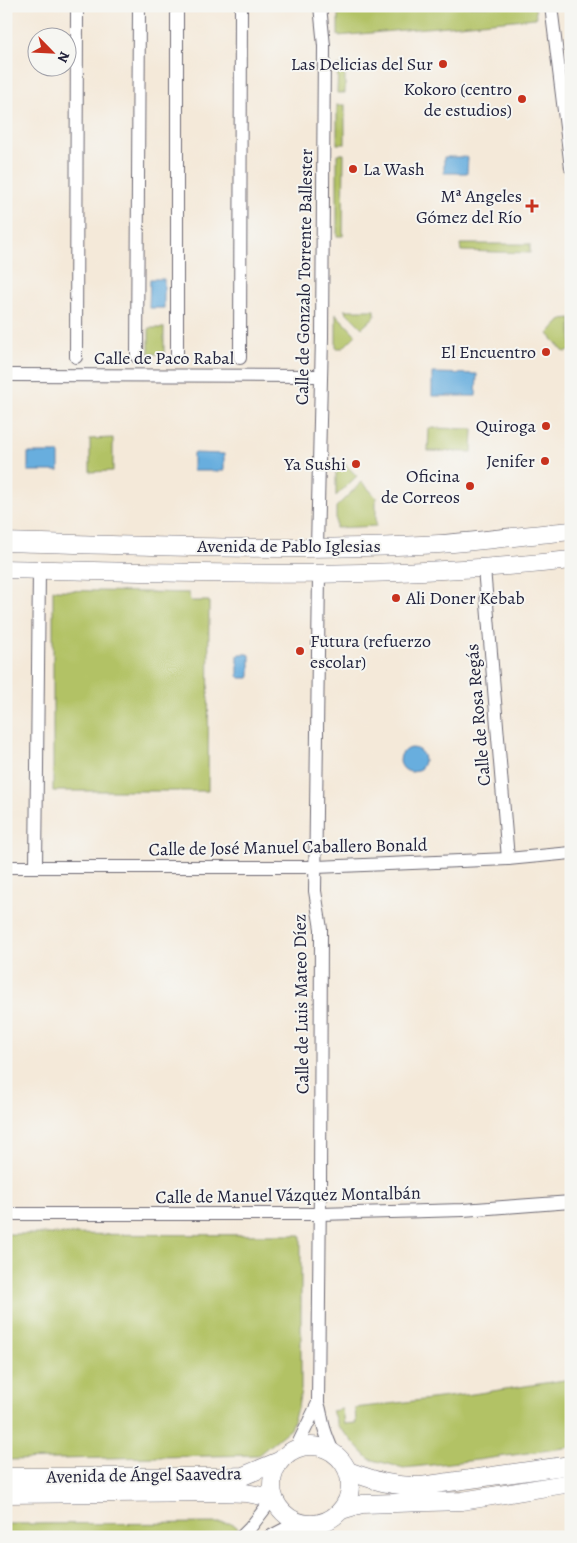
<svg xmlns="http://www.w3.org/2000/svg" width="577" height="1543" viewBox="0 0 577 1543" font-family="Alegreya,serif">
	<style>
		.green { fill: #b2c265; stroke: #6a7250 }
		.water { fill: #67aede; stroke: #44688c }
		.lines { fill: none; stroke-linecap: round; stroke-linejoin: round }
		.street-casing { stroke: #6c6872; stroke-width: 14 }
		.secondary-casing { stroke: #6c6872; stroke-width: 19 }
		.street { stroke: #fff; stroke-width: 12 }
		.secondary { stroke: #fff; stroke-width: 18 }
		.poi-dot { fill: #c8321e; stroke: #f6f6f2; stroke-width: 2 }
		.labels { text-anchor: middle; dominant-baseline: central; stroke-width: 4; stroke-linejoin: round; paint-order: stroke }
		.poi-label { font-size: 18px; fill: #22223b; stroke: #f6f6f2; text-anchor: end }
		.street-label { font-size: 18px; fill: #22223b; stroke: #f6f6f2 }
	</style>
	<rect width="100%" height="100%" fill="#f6f6f2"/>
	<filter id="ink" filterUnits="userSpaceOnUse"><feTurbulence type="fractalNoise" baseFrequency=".02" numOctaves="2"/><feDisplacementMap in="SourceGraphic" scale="10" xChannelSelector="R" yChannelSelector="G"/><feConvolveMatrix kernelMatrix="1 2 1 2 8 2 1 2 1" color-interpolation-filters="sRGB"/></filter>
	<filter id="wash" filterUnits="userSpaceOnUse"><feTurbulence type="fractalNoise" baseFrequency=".0096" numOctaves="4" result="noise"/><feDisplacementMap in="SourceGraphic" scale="20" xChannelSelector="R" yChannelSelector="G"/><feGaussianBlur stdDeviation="1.12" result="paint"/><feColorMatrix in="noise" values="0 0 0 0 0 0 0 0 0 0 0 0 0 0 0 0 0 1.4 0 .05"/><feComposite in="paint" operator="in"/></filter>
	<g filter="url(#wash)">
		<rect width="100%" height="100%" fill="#f4e9d9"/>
		<g class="green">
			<path d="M338 6H535L536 18 338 36Z"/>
			<path d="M338 66H345V93H337Z"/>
			<rect x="337" y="105" width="8" height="39"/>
			<path d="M337 154H344L343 236H337Z"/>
			<path d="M460 244H530V253L461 251Z"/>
			<path d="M344 310H375V316L362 328Z"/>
			<path d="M336 314 356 335 343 348H336Z"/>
			<path d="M571 318V351L564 352 548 334 562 319Z"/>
			<rect x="149" y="328" width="15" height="26"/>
			<path d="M429 428 473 429 472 452 428 451Z"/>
			<path d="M113 438V471L90 472V439Z"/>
			<path d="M336 463H344L357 476 336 496Z"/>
			<path d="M362 482 376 497V526L336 528V507Z"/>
			<path d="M53 590 189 593 190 601H209L208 791H53Z"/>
			<path d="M6 1234 301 1235V1390L298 1406 290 1429 258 1455 6 1460Z"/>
			<path d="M571 1379V1447L477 1460 404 1468 369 1459 338 1426 332 1411 342 1409 344 1424 356 1423 355 1408 473 1394Z"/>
			<path d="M232 1523 248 1537H6V1524Z"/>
		</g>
		<g class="water">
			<path d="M444 157H468L467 173H444Z"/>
			<path d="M150 279H164V308H149Z"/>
			<path d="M432 373 477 374 476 396H432Z"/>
			<rect x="28" y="453" width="31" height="18"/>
			<path d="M193 453 224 454V471H193Z"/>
			<path d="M239 654H248L250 655V676L249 678H240L238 676V655Z"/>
			<circle cx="412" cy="760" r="12"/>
		</g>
	</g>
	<g filter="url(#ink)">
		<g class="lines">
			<g class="street-casing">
				<g id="street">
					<path d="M551 6 571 168"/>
					<path d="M76 357 77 6"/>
					<path d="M137 357 139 6"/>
					<path d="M177 357V6"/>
					<path d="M240 358 241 6"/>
					<path d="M6 375 321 376"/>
					<path d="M317 547 322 337 324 46 320 6"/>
					<path d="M484 568 508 859"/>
					<path d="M319 574 315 891 321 929 320 1188 318 1403C321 1411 321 1416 323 1424 325 1433 329 1442 333 1452"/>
					<path d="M6 867H316L508 859 571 853"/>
					<path d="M36 867 39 570"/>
					<path d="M6 1214H320L463 1210 571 1202"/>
					<path d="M296 1448 318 1403"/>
					<path d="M241 1537 250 1528 273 1498"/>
					<path d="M269 1537 298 1522"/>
					<path d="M313 1537 317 1524"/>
				</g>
			</g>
			<g class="secondary-casing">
				<g id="secondary">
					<path d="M6 542C150 546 295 552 439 544 483 541 527 535 571 531"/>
					<path d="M6 569C195 573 383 581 571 560"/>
					<circle cx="311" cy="1485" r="39"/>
					<path d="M348 1471C376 1481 390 1486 421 1486L571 1465"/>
					<path d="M6 1477H219L243 1476 279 1461"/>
					<path d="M6 1494 220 1492 246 1493 273 1498"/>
					<path d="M342 1510 362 1504 462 1501 571 1483"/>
				</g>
			</g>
			<use href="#street" class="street"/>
			<use href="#secondary" class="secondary"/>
		</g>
	</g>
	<g class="poi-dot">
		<circle cx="443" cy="64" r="5"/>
		<circle cx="522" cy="99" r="5"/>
		<circle cx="353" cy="169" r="5"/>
		<path d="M529.5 198.5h5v5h5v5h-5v5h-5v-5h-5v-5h5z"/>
		<circle cx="546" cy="352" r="5"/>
		<circle cx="546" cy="426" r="5"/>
		<circle cx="545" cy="461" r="5"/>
		<circle cx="356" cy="464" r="5"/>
		<circle cx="470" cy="486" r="5"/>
		<circle cx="396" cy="598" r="5"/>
		<circle cx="300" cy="651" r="5"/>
	</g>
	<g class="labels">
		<g class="poi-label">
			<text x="433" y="64">Las Delicias del Sur</text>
			<text x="512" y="89">Kokoro (centro<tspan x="512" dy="21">de estudios)</tspan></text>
			<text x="363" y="169" text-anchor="start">La Wash</text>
			<text x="522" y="196">Mª Angeles<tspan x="522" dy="21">Gómez del Río</tspan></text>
			<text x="536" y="352">El Encuentro</text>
			<text x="536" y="426">Quiroga</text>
			<text x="535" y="461">Jenifer</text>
			<text x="346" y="464">Ya Sushi</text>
			<text x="460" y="476">Oficina<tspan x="460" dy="21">de Correos</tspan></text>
			<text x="406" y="598" text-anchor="start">Ali Doner Kebab</text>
			<text x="310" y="641" text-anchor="start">Futura (refuerzo<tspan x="310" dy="21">escolar)</tspan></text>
		</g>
		<g class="street-label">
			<text transform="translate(304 277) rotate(-89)">Calle de Gonzalo Torrente Ballester</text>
			<text x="164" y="358">Calle de Paco Rabal</text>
			<text x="289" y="546">Avenida de Pablo Iglesias</text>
			<text transform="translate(478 715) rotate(-95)">Calle de Rosa Regás</text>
			<text transform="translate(288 847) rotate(-1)">Calle de José Manuel Caballero Bonald</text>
			<text transform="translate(301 1004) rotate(-91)">Calle de Luis Mateo Díez</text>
			<text transform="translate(288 1195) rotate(-1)">Calle de Manuel Vázquez Montalbán</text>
			<text transform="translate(144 1475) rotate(-1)">Avenida de Ángel Saavedra</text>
		</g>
	</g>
	<rect width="577" height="1543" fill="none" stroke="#f6f6f2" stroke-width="25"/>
	<g transform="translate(52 52) rotate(114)"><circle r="24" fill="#f6f6f2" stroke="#a1a1a9"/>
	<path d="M0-4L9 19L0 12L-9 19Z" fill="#c8321e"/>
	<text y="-8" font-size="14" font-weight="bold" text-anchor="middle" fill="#22223b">N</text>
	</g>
</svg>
